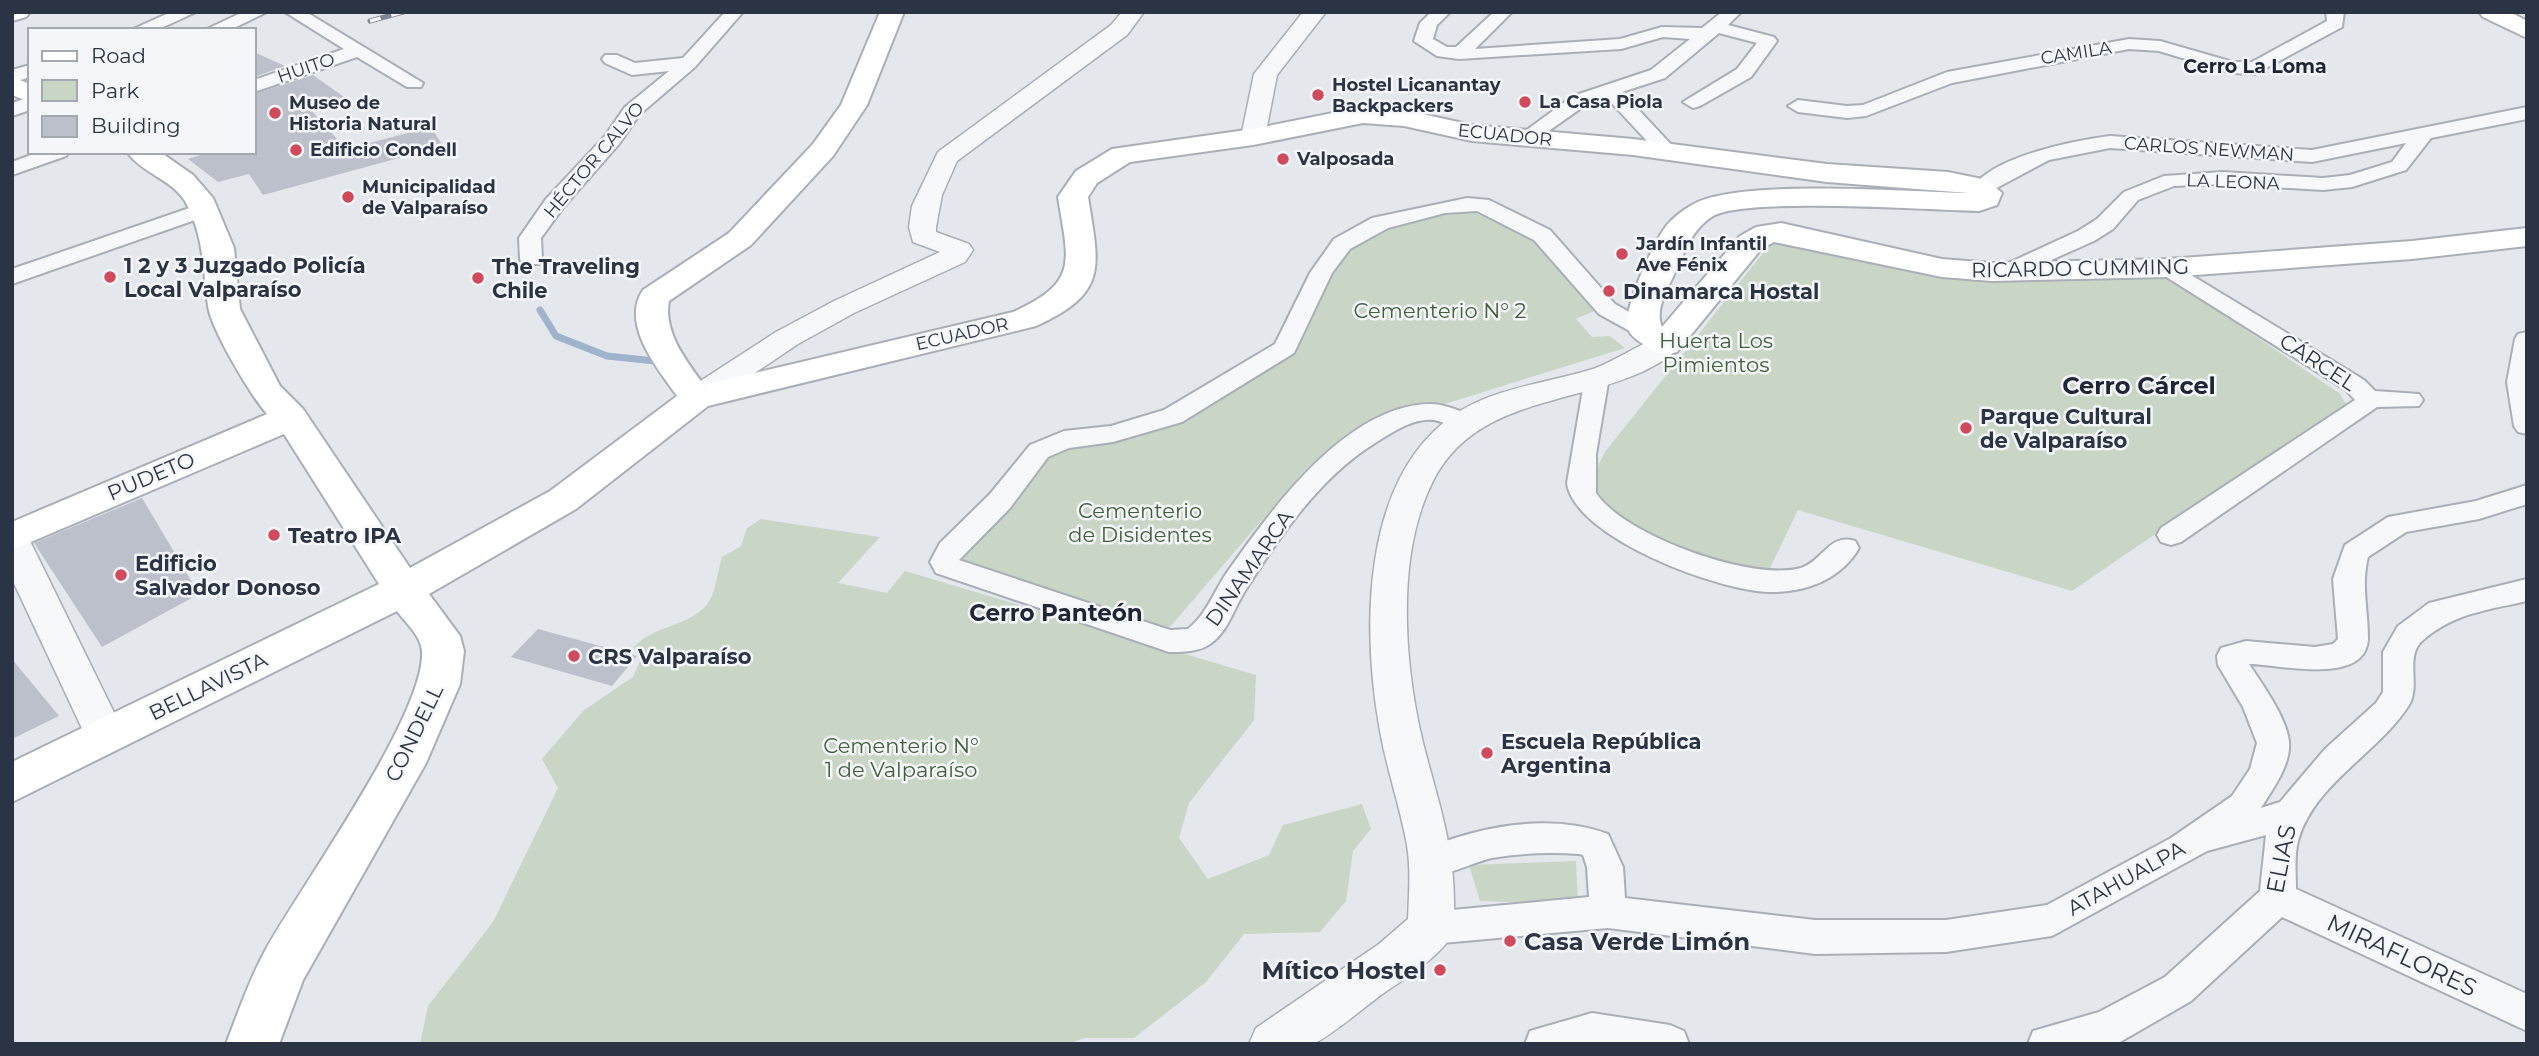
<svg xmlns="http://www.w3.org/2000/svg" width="2539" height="1056" viewBox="0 0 2539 1056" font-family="Montserrat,sans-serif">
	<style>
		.green { fill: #c9d6c5 }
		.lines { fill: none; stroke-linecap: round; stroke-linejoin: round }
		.stream { stroke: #9fb4cc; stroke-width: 7 }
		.building { fill: #bbc0ca }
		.minor-casing { stroke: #a9aeb7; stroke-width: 4 }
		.tertiary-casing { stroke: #a9aeb7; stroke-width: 3 }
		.secondary-casing { stroke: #a9aeb7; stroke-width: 4 }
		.minor { fill: #f7f8fa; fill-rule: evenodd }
		.tertiary { fill: #f7f8fa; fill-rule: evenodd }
		.secondary { fill: #fff; fill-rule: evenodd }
		.rail-casing { stroke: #7d8696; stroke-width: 5 }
		.rail { stroke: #f4f6f9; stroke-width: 3.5; stroke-dasharray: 11; stroke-linecap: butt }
		.poi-dot { fill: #d1495b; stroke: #f4f6f9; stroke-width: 2.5 }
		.labels { text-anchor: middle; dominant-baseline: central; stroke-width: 5; stroke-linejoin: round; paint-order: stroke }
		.far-street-label { font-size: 18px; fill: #2b3445; stroke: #f4f6f9 }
		.far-poi-label { font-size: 18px; font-weight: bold; fill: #2b3445; stroke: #f4f6f9; text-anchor: start }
		.far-neighbourhood-label { font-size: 19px; font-weight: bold; fill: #1d2536; stroke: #f4f6f9 }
		.poi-label { font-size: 21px; font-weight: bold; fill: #2b3445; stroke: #f4f6f9; text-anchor: start }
		.street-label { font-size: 21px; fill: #2b3445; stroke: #f4f6f9 }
		.park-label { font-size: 21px; fill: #3f6138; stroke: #f4f6f9 }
		.neighbourhood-label { font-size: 23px; font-weight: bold; fill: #1d2536; stroke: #f4f6f9 }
		.quarter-label { font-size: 24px; font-weight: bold; fill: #1d2536; stroke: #f4f6f9 }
		.near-street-label { font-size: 24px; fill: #2b3445; stroke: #f4f6f9 }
		.near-poi-label { font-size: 24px; font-weight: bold; fill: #2b3445; stroke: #f4f6f9; text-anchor: start }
	</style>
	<rect width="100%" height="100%" fill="#e4e7ec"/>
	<g class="green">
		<path d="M1463 211H1472L1537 241 1594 311 1576 319 1592 337 1610 336 1625 348 1422 411 1353 439 1323 455 1305 470 1169 628 934 555 1032 442 1064 449 1127 432 1289 341 1348 246 1383 229Z"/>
		<path d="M1771 243 1793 244 1861 261 1952 277 2161 272 2339 393 2346 404 2072 591 1798 510 1770 568C1727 565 1640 547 1607 517 1599 510 1593 494 1588 485L1605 452Z"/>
		<path d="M761 519 880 537 838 583 887 593 905 571 1256 675 1254 720 1189 803 1179 838 1208 879 1269 855 1283 825 1362 804 1371 829 1353 851 1346 901 1320 932 1244 934 1206 982 1134 1038H1085L1068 1044H420L428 1006 493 922 558 788 542 759 583 711 633 677 640 661 634 647C653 625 695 626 710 600 716 588 718 570 722 557L741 546 747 528Z"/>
		<path d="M1576 861 1578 904 1480 901 1469 865Z"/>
	</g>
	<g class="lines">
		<path class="stream" d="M540 310 556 336 607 356 655 361"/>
	</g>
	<g class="building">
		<path d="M254 52 285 66 254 77Z"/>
		<path d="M313 75 344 97 310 109 346 149 431 127 443 146 263 195 249 174 218 182 188 159 210 152H254V94Z"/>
		<path d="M142 498 199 594 102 647 34 543Z"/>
		<path d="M538 629 637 656 612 686 511 657Z"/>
		<path d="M12 659 59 716 12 739Z"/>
	</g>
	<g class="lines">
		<g class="minor-casing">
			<g id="minor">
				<path d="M171 12H196L157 30H131Z"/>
				<path d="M243 12H267L230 30H205Z"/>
				<path d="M285 12H306L423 83 421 87H407L357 57 254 92V80L344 49Z"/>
				<path d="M725 12H743L695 67 639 115 619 144 562 209 541 238 542 259 539 264H523L520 259 519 238 546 199 605 136 625 107 669 71 632 75 605 63 602 59 605 55H617L635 63 683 58Z"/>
				<path d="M1431 12H1450L1437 25 1433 39 1447 47H1456L1494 12H1512L1475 49 1620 39 1662 27 1702 28 1722 12H1741L1728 25 1774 37 1777 41 1751 77 1700 106 1693 108 1683 102 1737 69 1757 43 1719 33 1665 78 1622 92 1678 152 1668 158 1661 156 1606 97 1587 104 1533 142 1526 144 1516 138 1573 96 1651 70 1690 39 1663 37 1621 49 1459 59 1437 56 1414 41 1420 23Z"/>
				<path d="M2326 12H2344L2342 27 2255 74 2232 73 2159 51 2129 49 1952 83 1866 116 1847 118 1798 112 1788 106 1798 100 1847 106 1863 105 1947 72 2129 39 2160 41 2233 62H2252L2327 21Z"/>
				<path d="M30 65V77L12 83V70Z"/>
				<path d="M30 97V110L12 116V103Z"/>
				<path d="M2527 107V119L2431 138 2406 170 2352 187 2323 190 2223 184 2174 186 2138 200 2113 229 2094 241 2008 279 2000 277 1997 272 2000 267 2078 231 2097 219 2124 192 2164 176 2223 172 2323 178 2350 175 2392 162 2406 143 2312 162 2110 148 2049 160 1989 192 1982 194 1972 188C1994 156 2073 141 2110 136L2312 150Z"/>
				<path d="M39 152H69L66 156 12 175V162Z"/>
				<path d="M1467 198 1489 200 1550 230 1615 304 1653 325 1657 330 1653 335H1637L1599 314 1534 240 1477 211 1445 213 1388 228 1350 249 1332 273 1294 353 1182 422 1113 442 1069 448 1048 457 1010 508 959 560 1170 630 1188 629C1207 614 1214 591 1228 571 1271 510 1345 407 1428 404 1444 403 1460 412 1475 416L1479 422 1475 428C1460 432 1449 423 1434 420 1414 417 1391 433 1375 443 1320 477 1279 537 1245 591 1234 608 1228 632 1210 644 1199 652 1183 652 1169 652L936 573 930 562 940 543 990 494 1030 445 1064 431 1111 426 1164 410 1275 344 1310 273 1334 239 1372 218Z"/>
				<path d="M204 203 212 204 215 209 212 214 12 284V269Z"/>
				<path d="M2168 261 2364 380 2375 391 2419 394 2423 400 2419 406 2377 407 2181 542 2171 545 2161 542 2157 535 2161 528 2355 400 2346 390 2160 273 2157 268 2160 263Z"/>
				<path d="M2527 332V434L2518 432 2514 426 2507 382 2515 339 2518 334Z"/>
				<path d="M1597 369 1606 372 1609 377 1596 454V493C1623 535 1752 582 1801 568 1823 561 1829 533 1855 541L1859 548C1841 579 1807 592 1772 592 1723 593 1574 538 1567 483L1585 377 1588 372Z"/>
				<path d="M2527 485V504L2479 519 2406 532 2368 557C2361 585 2368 609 2368 638 2367 687 2277 664 2249 664 2262 684 2287 718 2289 742 2291 765 2272 790 2261 808L2280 802 2325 749 2376 703 2383 692V652L2398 626 2429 603 2527 579V601C2488 610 2454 613 2423 640 2404 656 2421 685 2409 705 2378 754 2314 783 2298 841 2294 856 2296 874 2296 889L2527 994V1031L2282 917 2191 1001 2120 1042 2028 1044 2033 1031 2099 1012 2165 977 2260 891 2266 835 2207 851 2052 936 1946 952 1815 954 1608 928 1431 944 1418 940 1413 928 1418 916 1431 912 1589 897 1587 867 1583 855 1579 854C1550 852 1521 853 1492 858 1469 863 1441 881 1419 873L1414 862 1419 851C1477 827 1547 812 1608 834L1623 867 1625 898 1815 920H1946L2047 905 2171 838 2232 796 2250 769 2257 743 2243 707 2218 665 2217 656 2221 648 2246 641 2315 647 2333 644 2338 639 2333 579 2345 545 2388 517 2476 501Z"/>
				<path d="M1592 1013 1670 1025 1684 1031 1689 1044H1525L1530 1031Z"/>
			</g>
		</g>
		<g class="tertiary-casing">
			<g id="tertiary">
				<path d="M1122 12H1144L1127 35 957 161 942 195 936 227V232L969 244 973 250 965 262 854 313 798 344 707 405 696 408 685 405 680 398 685 391 776 332 834 301 940 252 913 242 909 227 912 206 938 152 1111 25Z"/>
				<path d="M1303 12H1326L1277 75 1265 137 1262 142H1244L1241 137 1254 74Z"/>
				<path d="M1665 336 1676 339 1680 345C1671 358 1655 365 1642 372 1569 405 1474 400 1433 481 1393 560 1405 679 1428 762 1441 809 1454 852 1454 901 1454 909 1455 920 1454 928 1449 952 1401 981 1381 995 1367 1005 1326 1040 1312 1044 1294 1048 1268 1044 1249 1044L1256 1028 1379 944 1408 919C1409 894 1411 869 1407 845 1400 806 1387 770 1380 731 1362 631 1360 476 1457 413 1498 387 1548 383 1593 369 1618 360 1643 341 1665 336Z"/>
				<path d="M12 529 24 532 30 541 126 737 120 748 106 753 92 748 86 737 12 579Z"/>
			</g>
		</g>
		<g class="secondary-casing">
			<g id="secondary">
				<path d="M12 12H30L26 17 12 21Z"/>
				<path d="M880 12H904L867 105 833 156 751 245 669 301C663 332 687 362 704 385L1013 312C1080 282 1068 261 1058 197L1076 171 1112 149 1253 129 1363 107 1404 110 1472 125 1633 139 1827 164 1948 172 1987 180 2002 193 1997 205 1979 211C1931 210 1746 197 1713 216 1692 229 1685 251 1675 272 1668 289 1654 310 1662 327L1740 236 1756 227 1781 223 1942 259 1992 263 2168 259 2412 241 2527 228V246L2412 259 2168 277 1992 281 1942 277 1774 242 1762 248 1677 352C1662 356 1655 353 1643 344 1637 340 1631 336 1628 329 1622 310 1654 241 1667 225 1673 218 1683 210 1692 205 1735 178 1910 192 1968 193L1827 182 1633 155 1472 141 1404 126 1363 123 1253 145 1130 162 1097 183 1088 197C1099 267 1109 293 1036 326L708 406 576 509 429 594 460 636 464 651 460 684 426 763 303 980 279 1044H226C238 1013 249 980 265 951 300 887 426 714 422 651 421 636 405 622 397 611L12 802V762L379 584 284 434 12 550V522L267 414C251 396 211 329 208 306 203 269 204 235 185 201 171 179 142 173 127 152H160L193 175 213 198 234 248 240 309 280 386 303 409 410 568 550 491 677 396C658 369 620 324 643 290L729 233 813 144 841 105Z"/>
				<path d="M2479 12H2510L2527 21V38L2483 17Z"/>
				<path d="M12 77 30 84V102L12 95Z"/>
			</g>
		</g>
		<use href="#minor" class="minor"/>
		<use href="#tertiary" class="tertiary"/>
		<use href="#secondary" class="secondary"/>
		<g class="rail-casing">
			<path id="rail" d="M370 21 403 12"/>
		</g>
		<use href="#rail" class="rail"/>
	</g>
	<g class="poi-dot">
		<circle cx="1318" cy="95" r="7"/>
		<circle cx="1525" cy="102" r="7"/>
		<circle cx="275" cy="113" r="7"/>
		<circle cx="296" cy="150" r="7"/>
		<circle cx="1283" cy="159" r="7"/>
		<circle cx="348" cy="197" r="7"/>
		<circle cx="1622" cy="254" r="7"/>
		<circle cx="110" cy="277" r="7"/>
		<circle cx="478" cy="278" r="7"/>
		<circle cx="1609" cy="291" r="7"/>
		<circle cx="1966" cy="428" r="7"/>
		<circle cx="274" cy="535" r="7"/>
		<circle cx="121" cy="575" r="7"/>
		<circle cx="574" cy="656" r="7"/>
		<circle cx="1487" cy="753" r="7"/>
		<circle cx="1510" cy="941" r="7"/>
		<circle cx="1440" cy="970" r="7"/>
	</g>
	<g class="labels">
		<g class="far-street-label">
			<text transform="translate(2076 53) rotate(-9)">CAMILA</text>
			<text transform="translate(306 68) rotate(-19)">HUITO</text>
			<text transform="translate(1505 135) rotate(6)">ECUADOR</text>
			<text transform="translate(2209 149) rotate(4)">CARLOS NEWMAN</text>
			<text transform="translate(594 160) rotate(-50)">HÉCTOR CALVO</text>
			<text transform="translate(2233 182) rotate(2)">LA LEONA</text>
			<text transform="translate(962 334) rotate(-13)">ECUADOR</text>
		</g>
		<g class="far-poi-label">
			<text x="1332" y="85">Hostel Licanantay<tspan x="1332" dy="21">Backpackers</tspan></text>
			<text x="1539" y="102">La Casa Piola</text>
			<text x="289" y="103">Museo de<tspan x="289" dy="21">Historia Natural</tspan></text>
			<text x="310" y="150">Edificio Condell</text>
			<text x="1297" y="159">Valposada</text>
			<text x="362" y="187">Municipalidad<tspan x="362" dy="21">de Valparaíso</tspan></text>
			<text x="1636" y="244">Jardín Infantil<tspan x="1636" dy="21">Ave Fénix</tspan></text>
		</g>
		<g class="far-neighbourhood-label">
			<text x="2255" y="66">Cerro La Loma</text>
		</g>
		<g class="poi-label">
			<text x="124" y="265">1 2 y 3 Juzgado Policía<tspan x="124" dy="24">Local Valparaíso</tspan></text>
			<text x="492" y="266">The Traveling<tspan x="492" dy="24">Chile</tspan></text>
			<text x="1623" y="291">Dinamarca Hostal</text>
			<text x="1980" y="416">Parque Cultural<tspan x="1980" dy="24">de Valparaíso</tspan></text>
			<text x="288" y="535">Teatro IPA</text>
			<text x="135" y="563">Edificio<tspan x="135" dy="24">Salvador Donoso</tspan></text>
			<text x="588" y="656">CRS Valparaíso</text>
			<text x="1501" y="741">Escuela República<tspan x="1501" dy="24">Argentina</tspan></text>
		</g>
		<g class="street-label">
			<text transform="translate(2080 268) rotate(-1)">RICARDO CUMMING</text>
			<text transform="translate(2318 362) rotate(33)">CÁRCEL</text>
			<text transform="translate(151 476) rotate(-23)">PUDETO</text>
			<text transform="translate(1249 568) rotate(-55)">DINAMARCA</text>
			<text transform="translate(208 686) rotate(-26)">BELLAVISTA</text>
			<text transform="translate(414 733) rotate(-64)">CONDELL</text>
			<text transform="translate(2126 878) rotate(-29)">ATAHUALPA</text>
		</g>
		<g class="park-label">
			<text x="1440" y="310">Cementerio N° 2</text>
			<text x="1716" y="340">Huerta Los<tspan x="1716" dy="24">Pimientos</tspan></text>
			<text x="1140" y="510">Cementerio<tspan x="1140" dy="24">de Disidentes</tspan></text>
			<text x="901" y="745">Cementerio N°<tspan x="901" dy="24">1 de Valparaíso</tspan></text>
		</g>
		<g class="neighbourhood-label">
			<text x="1056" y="613">Cerro Panteón</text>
		</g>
		<g class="quarter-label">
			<text x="2139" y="385">Cerro Cárcel</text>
		</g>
		<g class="near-street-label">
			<text transform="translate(2281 859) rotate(-79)">ELIAS</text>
			<text transform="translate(2402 955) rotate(25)">MIRAFLORES</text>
		</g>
		<g class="near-poi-label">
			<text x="1524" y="941">Casa Verde Limón</text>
			<text x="1426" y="970" text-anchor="end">Mítico Hostel</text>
		</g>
	</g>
	<rect width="2539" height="1056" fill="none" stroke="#2b3445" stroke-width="28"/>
	<rect x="28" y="28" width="228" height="126" fill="#f4f6f9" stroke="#a4a8b1" stroke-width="2"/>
	<rect x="42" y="51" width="35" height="10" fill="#ffffff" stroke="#a4a8b1" stroke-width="2"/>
	<text x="91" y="63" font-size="21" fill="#2b3445">Road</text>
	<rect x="42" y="80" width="35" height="21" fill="#c9d6c5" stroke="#a4a8b1" stroke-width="2"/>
	<text x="91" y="98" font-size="21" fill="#2b3445">Park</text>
	<rect x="42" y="116" width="35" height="21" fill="#bbc0ca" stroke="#a4a8b1" stroke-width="2"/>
	<text x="91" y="133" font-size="21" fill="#2b3445">Building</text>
</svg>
